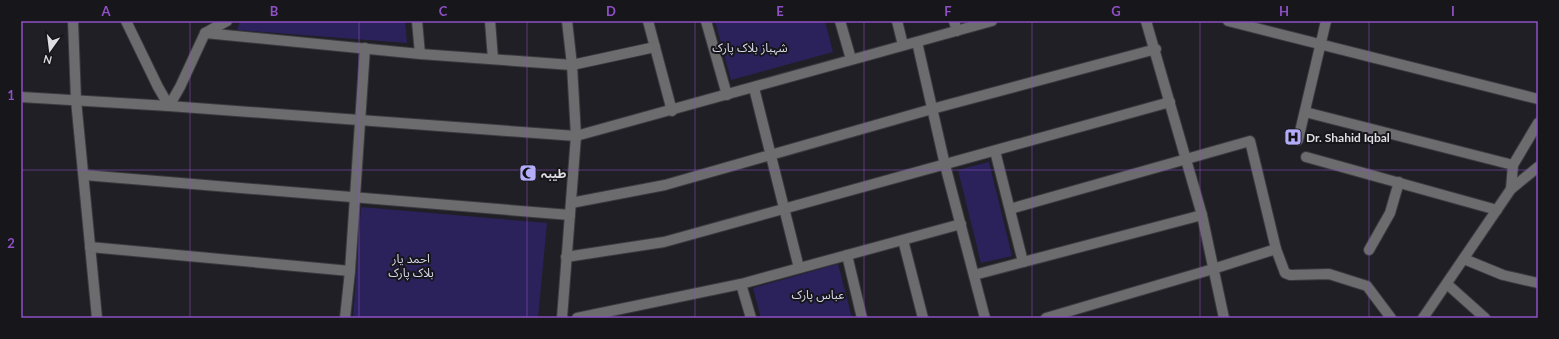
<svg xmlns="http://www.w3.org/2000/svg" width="1559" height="339" viewBox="0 0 1559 339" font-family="Lato,'Noto Sans Arabic',sans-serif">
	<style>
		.green { fill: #2c225b }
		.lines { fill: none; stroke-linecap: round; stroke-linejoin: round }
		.minor-casing { stroke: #3a3a3f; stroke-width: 12 }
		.minor { stroke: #6c6c6f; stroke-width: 10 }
		.grid { fill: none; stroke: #8f50c6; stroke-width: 1; stroke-opacity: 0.55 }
		.labels { text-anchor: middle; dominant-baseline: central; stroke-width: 4; stroke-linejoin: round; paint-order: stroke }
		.park-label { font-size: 12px; fill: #d8d8ee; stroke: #16161b }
		.poi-label { font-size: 12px; font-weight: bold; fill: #dedee2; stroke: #16161b; text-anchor: start }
		.neatline { fill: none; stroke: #8f50c6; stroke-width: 1.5 }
		.grid-label { font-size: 13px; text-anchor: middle; font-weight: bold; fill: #8f50c6 }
	</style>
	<rect width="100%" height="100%" fill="#1f1f25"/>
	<g class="green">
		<path d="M240 21H405L407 43 237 30Z"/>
		<path d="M715 21H825L833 52 731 80Z"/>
		<path d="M989 162 1012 256 981 263 958 170Z"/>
		<path d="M361 207 547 223 538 318H353Z"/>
		<path d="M838 264 852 318H761L753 288Z"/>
	</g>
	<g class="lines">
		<g class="minor-casing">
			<g id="minor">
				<path d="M73 21 76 100 97 318"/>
				<path d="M126 21 158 87 169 106 180 87 205 33 227 21"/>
				<path d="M417 21 420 54"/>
				<path d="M490 21 493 59"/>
				<path d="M648 21 672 111"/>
				<path d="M706 21 727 95"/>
				<path d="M840 21 851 59"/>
				<path d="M897 21 903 45"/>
				<path d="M954 21 957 31"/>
				<path d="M1146 21 1202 215 1224 318"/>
				<path d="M1228 21 1538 99"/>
				<path d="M205 33 420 54 572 65 655 47"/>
				<path d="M917 42 945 165 985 318"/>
				<path d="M754 88 799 268"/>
				<path d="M21 97 169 106 576 136 992 21"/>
				<path d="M1305 112 1513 165"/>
				<path d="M1298 140 1326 21"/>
				<path d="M995 151 1023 262"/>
				<path d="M1306 157 1497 210"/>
				<path d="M84 175 570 215"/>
				<path d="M1511 189 1513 165 1538 123"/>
				<path d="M571 203 665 185 932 109 1156 49"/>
				<path d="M1010 209 1250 141 1276 249 1285 273 1290 275 1329 274 1367 286 1391 318"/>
				<path d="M903 240 923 318"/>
				<path d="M90 247 350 271"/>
				<path d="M1369 250 1390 213 1399 182"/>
				<path d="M847 255 862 318"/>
				<path d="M566 257 664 242 1170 102"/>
				<path d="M1464 259 1503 275 1538 283"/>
				<path d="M974 275 1202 215"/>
				<path d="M741 284 751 318"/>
				<path d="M1447 284 1485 318"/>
				<path d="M345 318 350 271 365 48"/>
				<path d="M562 318 576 136 572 65 567 21"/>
				<path d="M577 318 741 284 961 224"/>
				<path d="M1046 318 1213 269 1276 249"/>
				<path d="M1423 318 1511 189 1538 167"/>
			</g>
		</g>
		<use href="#minor" class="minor"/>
	</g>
	<path class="grid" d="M190 21V318M359 21V318M527 21V318M695 21V318M864 21V318M1032 21V318M1200 21V318M1369 21V318M21 170H1538"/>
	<defs>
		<g id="hospital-square" transform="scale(0.9)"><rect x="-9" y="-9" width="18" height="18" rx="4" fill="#b3adf9" stroke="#16161b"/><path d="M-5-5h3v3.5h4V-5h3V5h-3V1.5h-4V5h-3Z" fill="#111"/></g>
		<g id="mosque-square" transform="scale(0.9)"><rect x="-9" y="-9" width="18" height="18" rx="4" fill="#b3adf9" stroke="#16161b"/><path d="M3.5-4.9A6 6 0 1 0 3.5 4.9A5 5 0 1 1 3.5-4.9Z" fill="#111"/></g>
	</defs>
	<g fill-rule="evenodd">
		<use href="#hospital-square" x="1293" y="137"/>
		<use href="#mosque-square" x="528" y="173"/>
	</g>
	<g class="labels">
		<g class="park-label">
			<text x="750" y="47">شہباز بلاک پارک</text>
			<text x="411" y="258">احمد یار<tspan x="411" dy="14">بلاک پارک</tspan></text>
			<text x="818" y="294">عباس پارک</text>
		</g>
		<g class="poi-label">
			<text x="1306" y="137">Dr. Shahid Iqbal</text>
			<text x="541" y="173">طیبہ</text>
		</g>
	</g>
	<rect width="1559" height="339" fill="none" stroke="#16161b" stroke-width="44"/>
	<g transform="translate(50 50) rotate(194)" stroke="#16161b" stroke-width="3" paint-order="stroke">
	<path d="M0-3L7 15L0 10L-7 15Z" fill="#dedee2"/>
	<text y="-6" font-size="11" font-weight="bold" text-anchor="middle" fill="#dedee2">N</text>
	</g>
	<rect x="22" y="22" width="1515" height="295" class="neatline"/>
	<g class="grid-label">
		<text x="106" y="16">A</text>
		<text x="274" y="16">B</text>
		<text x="443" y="16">C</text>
		<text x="611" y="16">D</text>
		<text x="780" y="16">E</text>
		<text x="948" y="16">F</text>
		<text x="1116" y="16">G</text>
		<text x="1284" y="16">H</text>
		<text x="1453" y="16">I</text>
		<text x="11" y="100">1</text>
		<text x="11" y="248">2</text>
	</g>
</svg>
